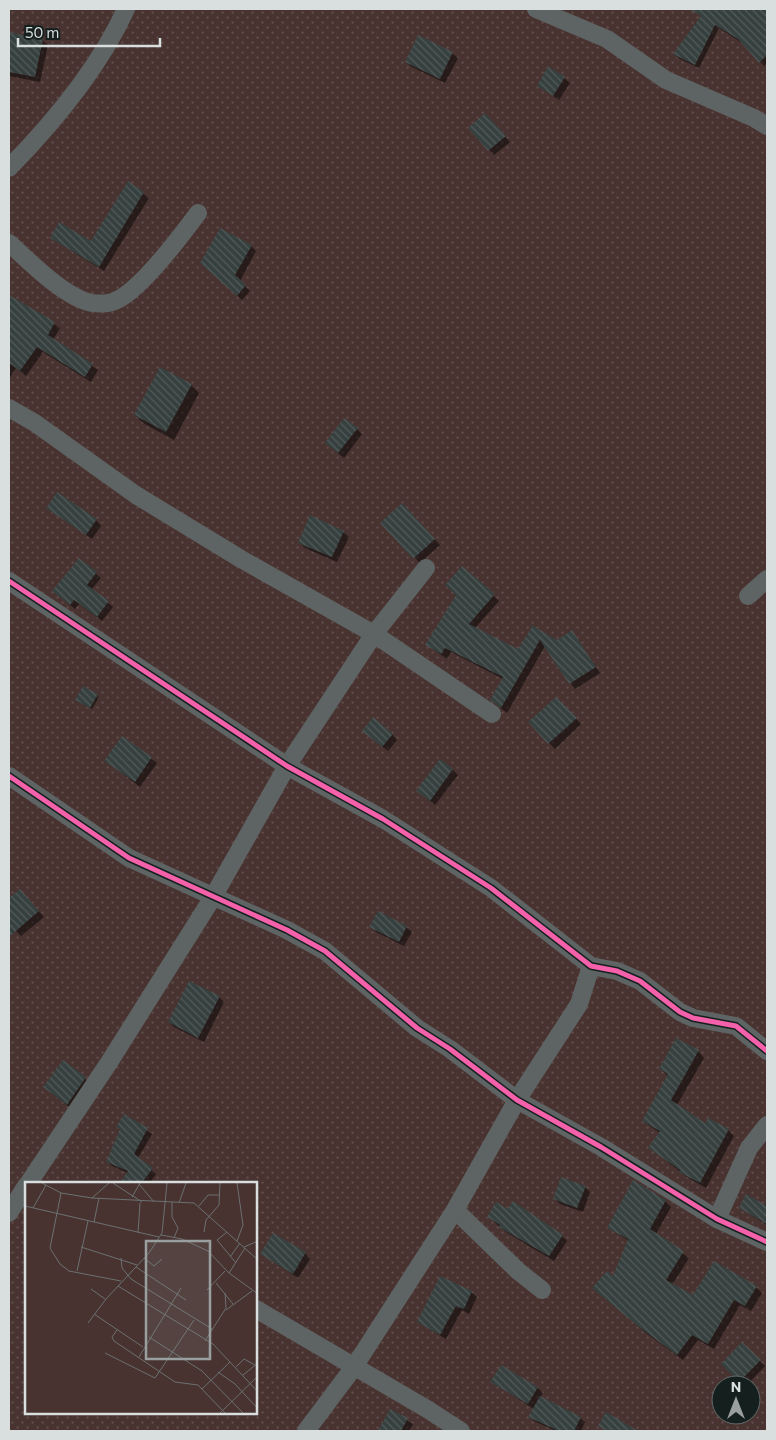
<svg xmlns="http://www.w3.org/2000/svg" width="776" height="1440" viewBox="0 0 776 1440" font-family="Commissioner,sans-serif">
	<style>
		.grass { fill: url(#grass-dots); fill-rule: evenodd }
		.shadow { fill: #0007 }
		.building { fill: url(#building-back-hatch) }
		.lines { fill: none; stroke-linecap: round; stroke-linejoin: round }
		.street { stroke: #5d6463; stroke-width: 18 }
		.cycleway-casing { stroke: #15201e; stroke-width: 8 }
		.cycleway { stroke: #f560ab; stroke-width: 5 }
		.inset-road { fill: none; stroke: #6a7170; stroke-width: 1 }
		.view { fill: #989f9e; fill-opacity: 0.15; stroke: #989f9e; stroke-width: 2.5 }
		.inset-edge { fill: none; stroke: #d8dfde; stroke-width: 2.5 }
	</style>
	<defs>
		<pattern id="grass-dots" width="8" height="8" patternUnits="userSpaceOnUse" patternTransform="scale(1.25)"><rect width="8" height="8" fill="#493331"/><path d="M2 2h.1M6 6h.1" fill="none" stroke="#62504e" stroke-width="1.8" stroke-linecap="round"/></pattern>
		<pattern id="building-back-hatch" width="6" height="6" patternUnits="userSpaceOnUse" patternTransform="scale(1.25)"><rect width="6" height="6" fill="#36403e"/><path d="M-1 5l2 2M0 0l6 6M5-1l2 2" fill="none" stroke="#525b59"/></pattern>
	</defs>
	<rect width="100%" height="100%" fill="#212726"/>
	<path class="grass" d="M9 9H767V1431H9ZM26 1184H256V1414H26ZM721 1385H751V1415H721Z"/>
	<g class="shadow">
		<path d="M708 9H723L738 20 751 9H765L767 11V22L765 25 767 28V63L764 66 742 43 719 28 699 68 678 58 675 54Z"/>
		<path d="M9 33 42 40 48 45 40 82 9 76Z"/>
		<path d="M452 53 458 58 445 83 412 67 406 62Z"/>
		<path d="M564 78 570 83 559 100 538 86Z"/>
		<path d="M490 120 510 142 494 155 469 128Z"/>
		<path d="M128 183 149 198 104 271 51 238 91 243Z"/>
		<path d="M251 246 256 251 240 281 250 291 242 300 207 268Z"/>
		<path d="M13 298 60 328 53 340 98 370 91 382 43 352 26 376 16 368 9 379V305Z"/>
		<path d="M191 385 199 393 174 440 143 423 135 415Z"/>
		<path d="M357 429 362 434 344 458 332 448Z"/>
		<path d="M402 505 440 545 420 563 382 523Z"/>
		<path d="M48 508 96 520 101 526 92 539Z"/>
		<path d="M343 532 349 537 337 562 305 548 299 542Z"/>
		<path d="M79 560 101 578 91 590 113 607 102 621 79 604 75 609 59 596Z"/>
		<path d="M462 567 499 601 475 628 519 651 533 627 557 641 572 632 600 673 575 689 545 646 507 713 497 705 503 679 451 652 447 659 427 645 457 595Z"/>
		<path d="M97 695 99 697 92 709 79 702Z"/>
		<path d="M556 698 581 724 555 749 530 723Z"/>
		<path d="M392 734 397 740 388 751 369 736Z"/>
		<path d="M122 738 157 763 140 787 106 761Z"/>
		<path d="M453 770 458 775 435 805 418 791Z"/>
		<path d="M20 891 44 917 21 936 9 924V900Z"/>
		<path d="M371 926 406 927 412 932 404 946 376 932Z"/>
		<path d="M219 997 224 1002 204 1042 174 1027 169 1022Z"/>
		<path d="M698 1051 704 1058 677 1105 706 1124 728 1130 734 1136 706 1188 687 1177 650 1148 660 1133 643 1121 668 1076 661 1069Z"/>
		<path d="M64 1062 91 1084 73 1110 44 1087Z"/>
		<path d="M124 1116 152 1134 138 1158 156 1174 149 1184H128V1173L112 1166 108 1162 121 1130 118 1127Z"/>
		<path d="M585 1187 590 1192 583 1212 560 1204 554 1198Z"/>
		<path d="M747 1196 767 1207V1225L740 1208Z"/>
		<path d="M665 1201 671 1207 656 1234 689 1258 672 1285 693 1297 756 1287 762 1293 751 1311 740 1305 714 1349 698 1340 683 1360 646 1333 600 1294 613 1278 629 1241 609 1228Z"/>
		<path d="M509 1211 562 1236 567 1241 554 1261 506 1232 488 1217Z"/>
		<path d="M305 1253 310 1259 298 1278 262 1254Z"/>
		<path d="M471 1292 477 1297 469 1314 462 1310 446 1339 418 1322Z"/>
		<path d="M742 1344 765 1366 747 1385 723 1364Z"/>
		<path d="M501 1366 538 1388 543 1393 540 1398 580 1418 585 1422 581 1431H556L534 1421 530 1417 534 1409 492 1382Z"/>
		<path d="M391 1411 413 1424 409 1431H380Z"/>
	</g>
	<g class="building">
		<path d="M689 9H767V55L759 63 738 39 715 25 695 65 673 54 701 16Z"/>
		<path d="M9 32 43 39 35 77 9 72Z"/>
		<path d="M418 35 453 52 440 79 405 62Z"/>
		<path d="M548 66 565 77 553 96 537 86Z"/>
		<path d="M485 113 506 136 488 151 468 128Z"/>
		<path d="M128 181 144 192 99 267 50 238 59 222 91 241Z"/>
		<path d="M220 228 252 245 235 275 246 285 237 296 200 263Z"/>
		<path d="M9 295 55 322 48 335 93 364 85 377 37 347 20 371 9 363Z"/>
		<path d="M160 367 192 384 166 432 134 415Z"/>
		<path d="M344 418 358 428 338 453 325 443Z"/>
		<path d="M57 492 97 519 86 535 46 508Z"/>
		<path d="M402 503 435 539 413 559 380 523Z"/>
		<path d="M310 515 344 531 332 557 298 543Z"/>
		<path d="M79 558 97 572 87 585 109 601 97 617 74 600 70 605 52 591Z"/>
		<path d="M462 566 495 594 469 624 518 649 532 627 530 624 557 640 572 630 596 667 569 684 540 640 501 708 490 700 503 677 445 648 441 654 425 645 456 595 445 585Z"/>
		<path d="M83 686 98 694 90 708 75 700Z"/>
		<path d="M556 697 577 718 548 744 528 722Z"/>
		<path d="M373 717 393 734 382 747 362 731Z"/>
		<path d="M122 736 152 757 135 782 104 761Z"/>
		<path d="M440 759 453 769 430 801 416 791Z"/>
		<path d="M20 889 39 911 9 937V898Z"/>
		<path d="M378 911 407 926 399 942 369 927Z"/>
		<path d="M189 981 220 996 198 1038 168 1022Z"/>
		<path d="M676 1038 699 1050 671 1100 705 1123 708 1118 729 1129 700 1183 679 1172 680 1170 648 1148 660 1131 642 1121 668 1074 659 1069Z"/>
		<path d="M63 1060 86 1077 67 1105 43 1087Z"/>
		<path d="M124 1114 148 1128 134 1154 153 1168 141 1184H119L128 1171 106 1162 120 1129 116 1127Z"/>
		<path d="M561 1177 586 1186 577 1208 553 1199Z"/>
		<path d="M633 1180 666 1200 650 1229 684 1251 666 1280 693 1295 714 1261 757 1286 745 1306 734 1300 708 1344 692 1335 677 1355 639 1327 592 1288 607 1271 613 1276 628 1239 607 1228Z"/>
		<path d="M746 1194 767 1206V1224L739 1208Z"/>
		<path d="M513 1201 563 1235 549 1256 499 1227 500 1225 487 1217 496 1202 508 1209Z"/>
		<path d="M273 1233 306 1252 293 1274 260 1254Z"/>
		<path d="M440 1276 472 1291 464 1309 456 1306 440 1335 417 1322Z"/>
		<path d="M742 1342 761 1360 739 1382 721 1364Z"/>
		<path d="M501 1365 538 1387 528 1404 490 1382Z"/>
		<path d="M540 1396 581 1417 574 1431H559L528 1417Z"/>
		<path d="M390 1409 408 1418 401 1431H378Z"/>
		<path d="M606 1412 638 1431H606L598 1426Z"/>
	</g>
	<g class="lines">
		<g class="street">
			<path d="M536 9 607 39 666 80 754 118 767 126"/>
			<path d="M9 168C54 122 99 68 126 9"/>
			<path d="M9 243C29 261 65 298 92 303 98 304 109 304 115 301 140 291 181 236 198 213"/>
			<path d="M9 408 35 423 136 495 241 559 374 634 492 714"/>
			<path d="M9 581 287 766 383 819 491 888 591 966 617 971 640 981 680 1012 693 1018 736 1026 767 1051"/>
			<path d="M748 596 767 579"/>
			<path d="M9 776 129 858 287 930 325 951 417 1028 450 1049 517 1100 601 1147 717 1219 767 1242"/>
			<path d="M28 1184 110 1061 213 897 287 766 374 634 426 568"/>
			<path d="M455 1210 518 1271 542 1290"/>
			<path d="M9 1213 26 1186"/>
			<path d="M717 1219 749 1148 767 1125"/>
			<path d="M256 1309 427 1409 461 1431"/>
			<path d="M306 1431 354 1367 455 1210 517 1100 579 1004 591 966"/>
		</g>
		<g class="cycleway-casing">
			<g id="cycleway">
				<path d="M9 581 287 766 383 819 491 888 591 966 617 971 640 981 680 1012 693 1018 736 1026 767 1051"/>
				<path d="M9 776 129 858 287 930 325 951 417 1028 450 1049 517 1100 601 1147 717 1219 767 1242"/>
			</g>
		</g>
		<use href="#cycleway" class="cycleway"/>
	</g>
	<g transform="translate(25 1182)">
		<rect width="232" height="232" fill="#212726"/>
		<path d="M0 1H232V232H0Z" fill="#493331"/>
		<path class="inset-road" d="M17 1 36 11 67 16 169 21 233 78M88 1 117 20M114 2 129 20M36 11 25 66 35 82 44 89 96 99M107 15 115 1M67 16 84 1M147 20V35L153 46 149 56M154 21 161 1M0 24 134 55M174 24 183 13H194M8 26 21 3M69 40 74 16M179 50 181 38 194 23 195 1M202 50 192 58 211 81M113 51 115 21M136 53 157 57 183 69 204 91M212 59 218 43 212 1M56 65 112 83M219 65 233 59M220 66 204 91 233 112M205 75 215 61M96 76 97 86 106 97 187 147M119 76 129 84 137 77M111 85 161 118M52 89 63 39M191 101 208 122M93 104 188 162 233 210M66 107 80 117M182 108 200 89M201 128 227 109M69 132 118 165M63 141 81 117 124 71 137 51 142 1M92 148 87 155 89 159 150 200 173 203 201 232M124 155 177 189 219 232M180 159 201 126 200 111M80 171 130 196 169 138M114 175 156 106M211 185 219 177 230 183M193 190 210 202 233 227M218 193 233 181M177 207 205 180M194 232 233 194"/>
		<path class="view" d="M121 59H185V177H121Z"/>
		<rect width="232" height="232" class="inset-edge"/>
	</g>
	<rect width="776" height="1440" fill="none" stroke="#d8dfde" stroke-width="20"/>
	<g transform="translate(736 1400)"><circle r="24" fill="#15201e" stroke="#636c6b"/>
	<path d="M0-4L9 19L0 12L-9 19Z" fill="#989f9e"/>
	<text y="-8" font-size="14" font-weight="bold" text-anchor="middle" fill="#d8dfde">N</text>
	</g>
	<path d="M18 38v8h142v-8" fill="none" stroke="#d8dfde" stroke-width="2.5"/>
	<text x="25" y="38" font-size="15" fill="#d8dfde" stroke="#15201e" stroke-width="4" paint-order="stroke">50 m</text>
</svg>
